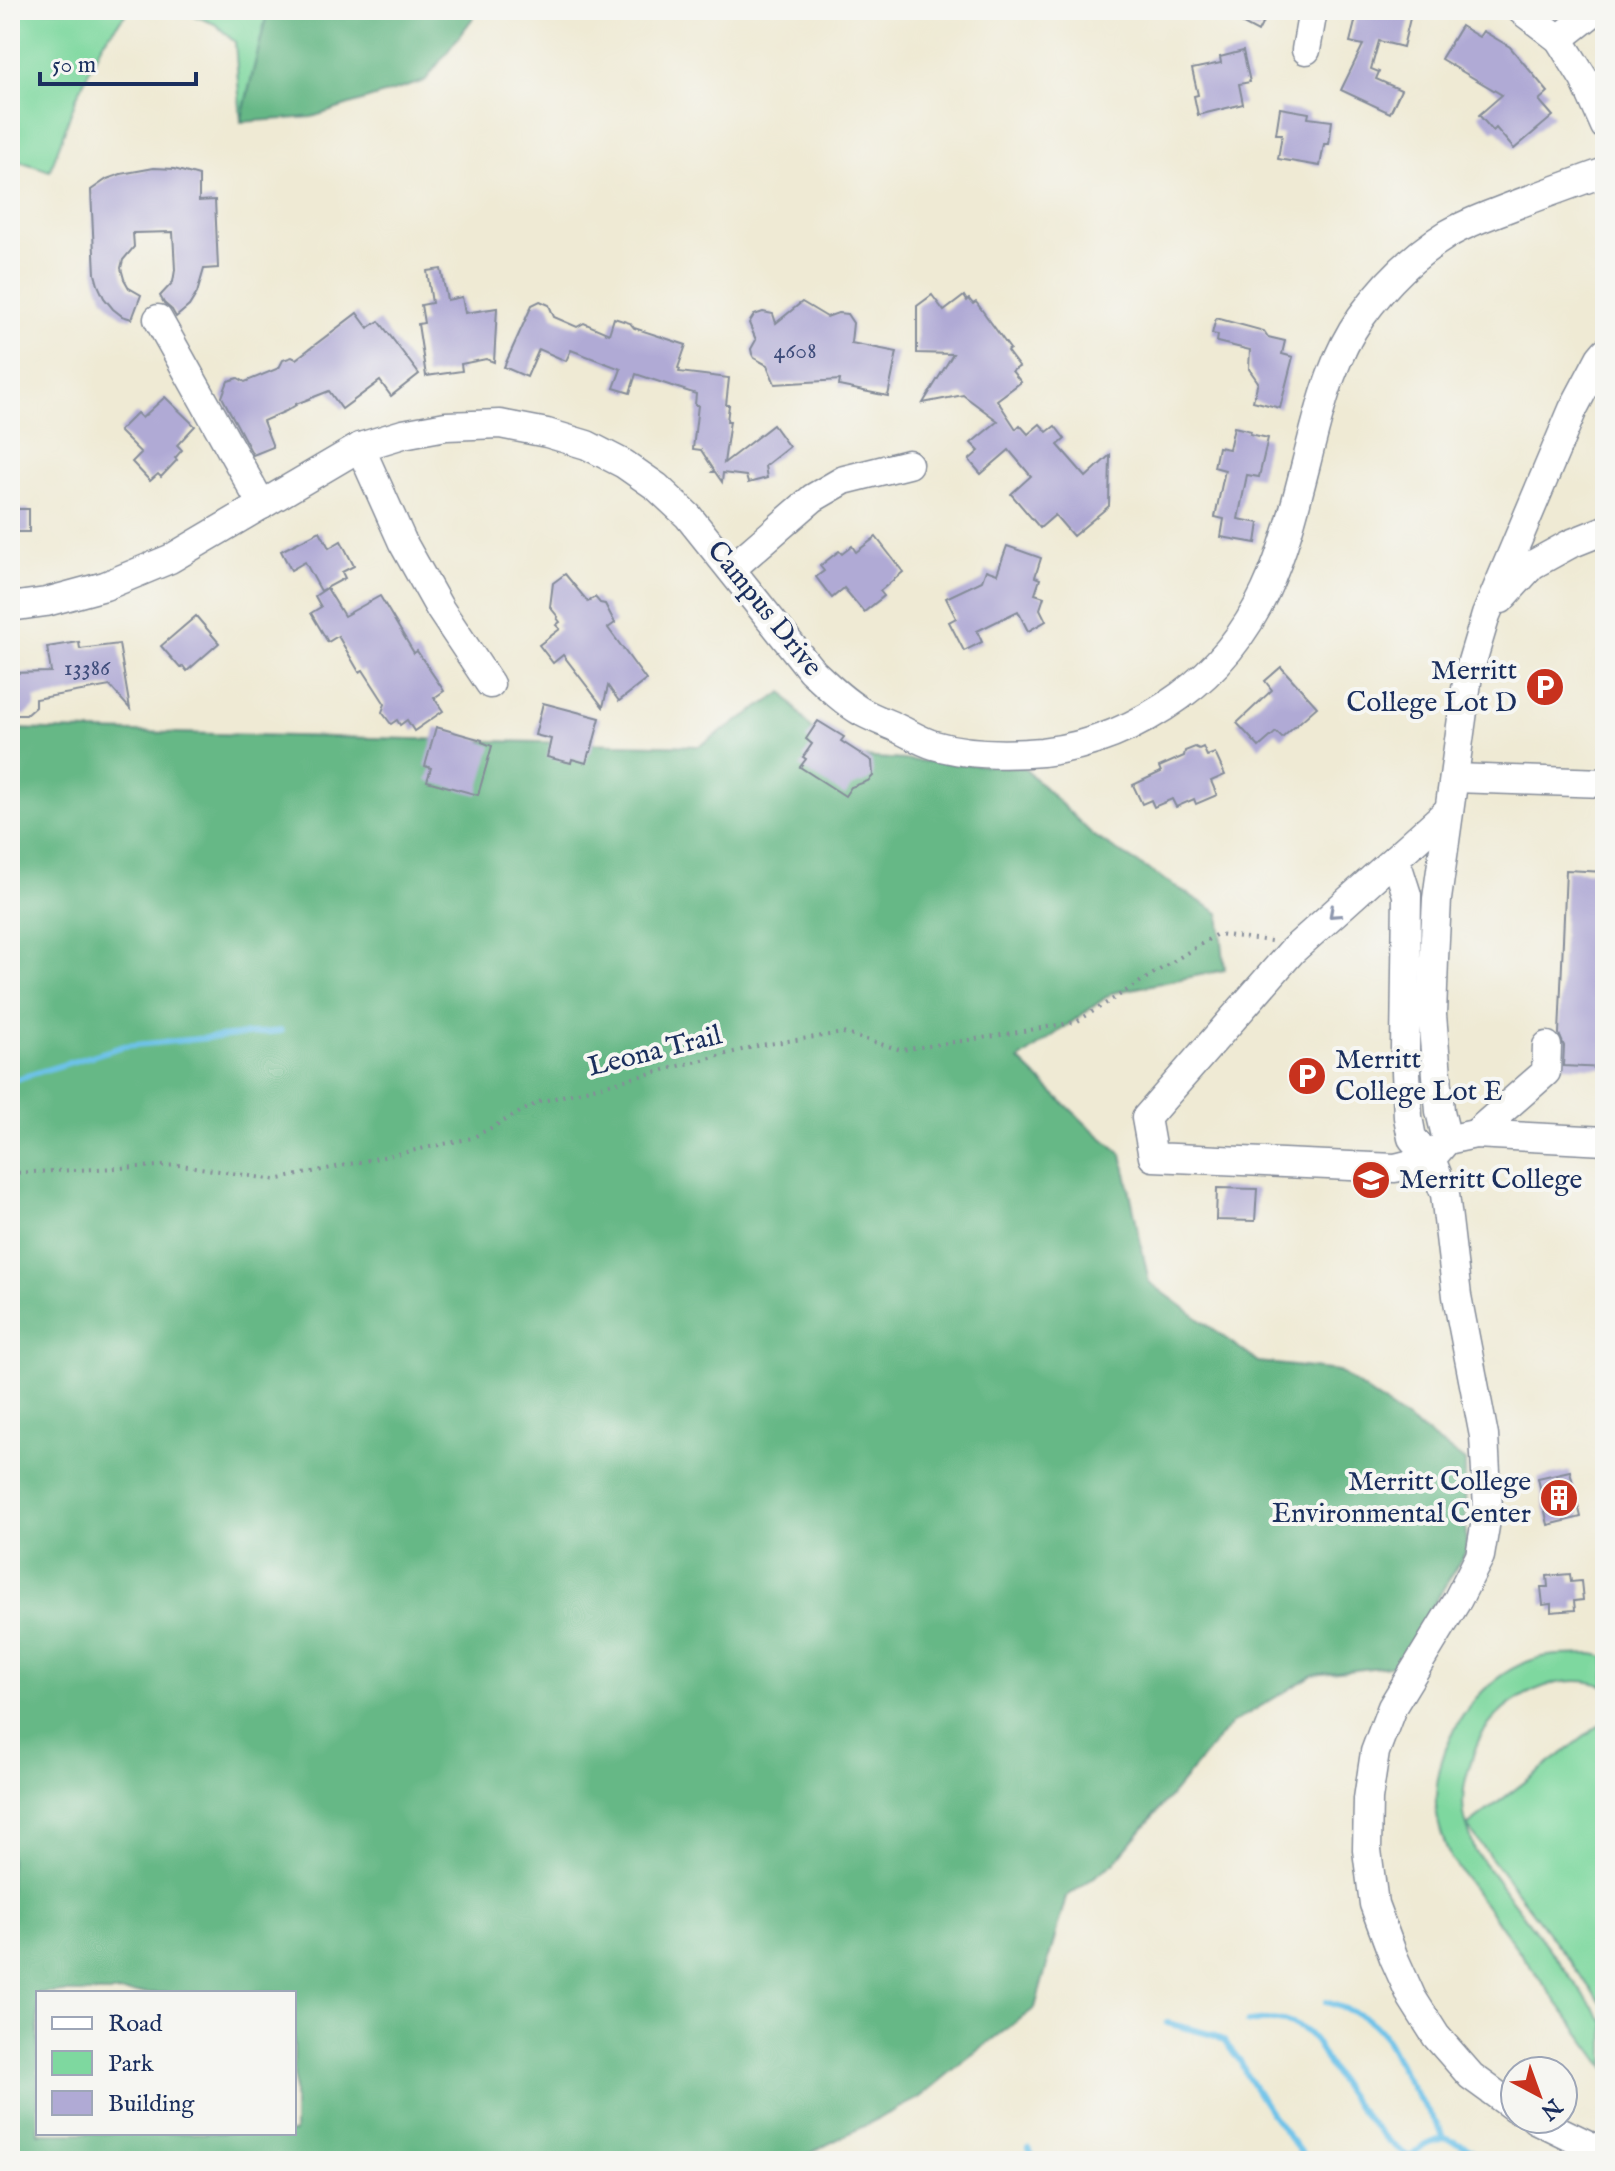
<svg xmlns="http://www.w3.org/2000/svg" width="1615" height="2171" viewBox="0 0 1615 2171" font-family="'IM FELL English',serif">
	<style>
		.green { fill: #7ed89f; stroke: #4c847e; stroke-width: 2 }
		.forest { fill: #66b886; stroke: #407472; stroke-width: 2; fill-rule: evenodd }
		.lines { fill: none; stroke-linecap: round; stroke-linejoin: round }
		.stream { stroke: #6dc2e9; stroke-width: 6 }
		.building { fill: #b0aad5 }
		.minor-casing { stroke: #858c99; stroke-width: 31 }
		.path { stroke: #858c99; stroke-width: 4; stroke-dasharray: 2 6; stroke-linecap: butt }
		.minor { stroke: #fff; stroke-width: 28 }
		.oneway { stroke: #8d97ae }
		.labels { text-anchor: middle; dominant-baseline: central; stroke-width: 8; stroke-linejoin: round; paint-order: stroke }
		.number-label { font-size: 24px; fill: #404e7c }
		.street-label { font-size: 28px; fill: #1b2f5e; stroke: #f6f6f2 }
		.poi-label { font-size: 28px; fill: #1b2f5e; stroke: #f6f6f2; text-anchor: end }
	</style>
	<rect width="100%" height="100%" fill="#f6f6f2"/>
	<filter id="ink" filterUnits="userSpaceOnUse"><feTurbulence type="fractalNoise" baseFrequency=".0125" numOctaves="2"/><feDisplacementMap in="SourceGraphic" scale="16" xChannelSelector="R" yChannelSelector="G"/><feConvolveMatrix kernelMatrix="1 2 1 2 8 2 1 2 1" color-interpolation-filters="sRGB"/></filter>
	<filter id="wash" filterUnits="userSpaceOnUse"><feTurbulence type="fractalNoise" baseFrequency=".006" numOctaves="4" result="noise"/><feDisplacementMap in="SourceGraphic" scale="32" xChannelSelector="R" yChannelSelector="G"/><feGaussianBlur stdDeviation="1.8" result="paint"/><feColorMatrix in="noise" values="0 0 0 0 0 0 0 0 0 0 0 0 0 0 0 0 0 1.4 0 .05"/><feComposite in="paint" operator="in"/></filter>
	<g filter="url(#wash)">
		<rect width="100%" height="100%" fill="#efead4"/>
		<g class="green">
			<path d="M10 10H139L128 11 102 43 77 96 50 171 10 158Z"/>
			<path d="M180 10H268L241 121 235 42 215 24Z"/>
			<path d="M1593 1654 1605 1657V1686C1559 1670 1506 1696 1481 1736 1475 1746 1472 1759 1468 1771 1463 1788 1461 1809 1467 1826L1605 1721V2008L1467 1826 1475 1851 1605 2023V2067L1451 1859C1444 1842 1437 1824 1436 1806 1434 1746 1474 1679 1532 1660 1552 1653 1573 1655 1593 1654Z"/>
		</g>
		<g class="forest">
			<path d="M268 10H479L425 81 312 117 241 122Z"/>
			<path d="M783 692 831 755 1024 768 1095 837 1219 913 1225 970 1112 993 1019 1060 1086 1124 1122 1154 1149 1282 1258 1362 1338 1371 1465 1461 1466 1551 1397 1665 1313 1675 1231 1724 1114 1863 1066 1897 1035 2008 965 2060 919 2098 795 2161H10V729L699 746ZM38 1993H294V2133H38Z"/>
		</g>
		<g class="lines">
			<g class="stream">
				<path d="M10 1081 124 1046 281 1031"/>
				<path d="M1326 2002C1390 2022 1380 2033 1410 2085 1421 2103 1435 2119 1444 2138"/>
				<path d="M1248 2022C1268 2020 1285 2018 1302 2029 1316 2037 1322 2056 1331 2069 1348 2097 1382 2142 1410 2157"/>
				<path d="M1167 2023 1213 2035 1224 2041 1240 2061 1247 2076 1270 2112 1307 2161"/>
				<path d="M1028 2149 1037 2161"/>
				<path d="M1168 2160 1178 2161"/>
				<path d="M1405 2161 1425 2145 1444 2138 1461 2144 1486 2161"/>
			</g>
		</g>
		<g id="blocks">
			<g class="building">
				<path d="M1217 10H1269L1258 32Z"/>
				<path d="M1358 10H1412L1403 47 1379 41 1371 69 1379 72 1376 79 1401 90 1390 113 1341 90 1363 45 1350 42Z"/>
				<path d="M1461 26 1479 37 1483 31 1510 47 1548 92 1539 100 1553 116 1514 149 1496 128 1493 131 1479 115 1502 95 1441 59Z"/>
				<path d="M1243 51 1250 82 1239 84 1243 104 1198 115 1194 96 1198 95 1192 69 1221 63 1220 57Z"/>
				<path d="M1280 108 1309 113 1308 118 1332 121 1329 144H1324L1320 166 1278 159 1282 134H1276Z"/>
				<path d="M154 168 174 169 199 176V201L215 200 218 268 204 269 197 293 189 306 176 317 172 310 164 303 160 296 173 282 175 270 173 232 133 233 134 247 123 260 121 268 124 279 129 288 141 295 132 319 122 316 113 309 104 298 98 285 95 274 91 190 107 179 121 174Z"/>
				<path d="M441 269 447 300 462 297 465 313 497 308 494 362 486 359 461 364 462 371 426 376 418 324 424 323 421 305 432 303 427 271Z"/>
				<path d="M932 295 944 311 964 296 967 301 969 299 973 304 976 302 1010 349 1007 351 1019 367 1012 371 1021 382 997 400 1016 429 1020 425 1028 434 1040 424 1047 432 1055 426 1065 439 1058 445 1086 477 1110 455 1109 506 1073 536 1055 515 1040 528 1011 494 1031 476 1009 450 981 474 969 460 979 451 971 443 998 421 963 395 923 403 953 354 917 353V306Z"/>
				<path d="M540 301 549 305 554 317 577 327 584 323 609 334 614 318 630 323 634 328 686 345 678 368 680 369 679 372 729 378 726 405H729L727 421H730L724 463 773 425 789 447 765 466 767 478 748 483 746 476 723 473 722 482 715 472H712L714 470 701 450 693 449 698 405H695L696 394 636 374 630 393 614 388 621 369 571 350 566 361 539 349 527 377 504 367 532 305Z"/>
				<path d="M802 302 827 317 838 313 847 314 853 323 851 343 897 352 888 396 839 386 840 380 775 384 767 365 754 358 752 354 751 349 756 340 749 323 754 315 763 312 773 314 776 323Z"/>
				<path d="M357 313 368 328 379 321 419 374 391 396 380 381 342 409 329 391 296 404V405L286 411 263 421 273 447 253 455 222 397 228 381 238 378 245 382 279 368 283 360 292 357 296 359Z"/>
				<path d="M1216 318 1264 331 1268 337 1285 341 1282 354 1293 357 1280 408 1253 401 1258 382 1249 369 1250 350 1217 342 1218 335 1212 334Z"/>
				<path d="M165 397 195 426 177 445 182 450 175 458 177 460 161 477 158 474 150 481 132 462 141 453 119 431 137 413 142 418Z"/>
				<path d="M1234 427 1251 431 1250 434 1268 438 1259 477 1247 475 1238 519 1259 523 1256 543 1221 537 1224 519 1215 517 1225 470 1214 467 1218 447 1229 449Z"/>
				<rect x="10" y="509" width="19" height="23"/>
				<path d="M320 531 329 548 341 541 354 566 342 572 345 578 321 591 305 562 291 570 281 551Z"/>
				<path d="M876 537 903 572 880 591 884 596 864 612 844 588 832 598 816 577 824 571 820 566 839 551 842 554 852 546 856 552Z"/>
				<path d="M1007 546 1041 558 1035 577 1040 579 1035 594 1044 597 1040 609 1046 621 1028 631 1018 611 977 631 982 642 964 651 949 622 956 618 946 598 982 581 986 570 997 574Z"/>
				<path d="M565 574 588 602 595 597 600 603 605 604 615 623 608 628 646 680 619 701 608 686 603 707 563 655 553 663 539 645 560 629 556 625 560 622 557 618 558 617 550 607 553 583Z"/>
				<path d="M327 588 344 616 380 596 414 653 417 651 444 691 434 698 443 711 414 731 407 720 400 725 397 720 391 724 382 712 385 704 363 670 359 672 338 636 328 642 311 613 321 607 315 596Z"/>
				<path d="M196 616 219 643 187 671 183 666 180 668 161 646Z"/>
				<path d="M79 642 80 649 119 644 130 709 110 686 35 699V707L26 715H10V673L51 672 47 647Z"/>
				<path d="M1281 667 1317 707 1282 738 1276 732 1259 747 1237 723 1272 690 1265 681Z"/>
				<path d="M543 703 600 718 591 752H589L586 763 572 759 571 763 547 757 551 739 535 735Z"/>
				<path d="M818 721 844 737 841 741 872 761 873 776 868 781 851 787 845 796 800 767 806 759 803 757 812 744 806 739Z"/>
				<path d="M436 727 482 740V742L492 746 478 795 427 781 431 768 425 766Z"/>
				<path d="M1195 747 1199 749 1203 747 1207 756 1215 753 1225 775 1211 781 1217 795 1196 804 1194 799 1176 807 1172 799 1154 807 1151 800 1142 804 1133 785 1161 772 1159 767 1184 756 1185 751Z"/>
				<path d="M1566 870 1605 872V1068L1563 1066 1564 1046 1559 1034Z"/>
				<path d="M1217 1188 1257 1189 1255 1221 1216 1220Z"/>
				<path d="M1570 1471 1581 1517 1548 1525 1538 1478Z"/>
				<path d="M1570 1574 1571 1582 1581 1581 1583 1600 1574 1601 1575 1610 1551 1612V1604L1543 1605 1541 1587H1548L1547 1576Z"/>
			</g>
		</g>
	</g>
	<g filter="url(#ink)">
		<use href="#blocks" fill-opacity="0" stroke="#858c99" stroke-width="2"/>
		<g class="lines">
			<g class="minor-casing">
				<g id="minor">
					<path d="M1521 10 1559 39 1584 79 1605 126"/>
					<path d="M1559 39 1596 10"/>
					<path d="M1306 50 1313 10"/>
					<path d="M158 319 262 505"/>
					<path d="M360 447 403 543 440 609 490 684"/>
					<path d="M731 569 813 498 844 480 908 464"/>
					<path d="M1501 599 1532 565 1570 544 1605 530"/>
					<path d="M10 607 46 602 105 586 170 559 360 447 403 434 446 426 500 424 547 433 587 445 624 464 657 487 688 516 811 670C827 685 843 701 862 712 873 718 884 722 895 727 908 733 921 741 934 745 968 755 1006 755 1042 752 1092 746 1139 726 1180 696 1269 631 1286 541 1312 440 1323 397 1335 354 1361 317 1384 285 1414 255 1448 234 1463 225 1481 218 1497 212 1533 198 1569 185 1605 172"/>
					<path d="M1454 778 1605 783"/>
					<path d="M1392 862 1399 870 1407 895 1405 1049 1408 1117 1412 1138 1431 1159 1395 1168 1153 1157 1146 1118 1292 951 1449 810"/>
					<path d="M1475 1134 1546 1072 1547 1046"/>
					<path d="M1447 1140 1475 1134 1605 1141"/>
					<path d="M1515 2108 1471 2076 1436 2036 1412 1998 1394 1958 1374 1904 1367 1850 1368 1799 1375 1752 1392 1707 1458 1599 1480 1556 1488 1508 1484 1436 1457 1296 1445 1194 1431 1159 1447 1140 1440 1111 1432 1015 1434 959 1437 899 1468 675 1486 615 1573 409 1600 358 1605 352"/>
					<path d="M1535 2119 1605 2153"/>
				</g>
			</g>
			<path class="path" d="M10 1173 182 1165 275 1180 472 1138 539 1102 761 1045 843 1033 901 1050 995 1036 1076 1022 1217 934 1271 941"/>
			<use href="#minor" class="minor"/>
		</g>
		<defs><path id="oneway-chevron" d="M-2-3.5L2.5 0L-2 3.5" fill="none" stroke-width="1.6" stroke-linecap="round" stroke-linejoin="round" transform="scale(2)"/></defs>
		<use class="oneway" href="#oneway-chevron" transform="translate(1334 913) rotate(138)"/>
	</g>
	<defs>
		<g id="parking-disc" transform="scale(2)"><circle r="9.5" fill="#c8321e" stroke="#f6f6f2"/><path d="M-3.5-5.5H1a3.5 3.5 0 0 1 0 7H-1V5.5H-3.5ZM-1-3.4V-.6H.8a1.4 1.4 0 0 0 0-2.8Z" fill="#fff"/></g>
		<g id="university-disc" transform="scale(2)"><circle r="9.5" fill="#c8321e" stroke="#f6f6f2"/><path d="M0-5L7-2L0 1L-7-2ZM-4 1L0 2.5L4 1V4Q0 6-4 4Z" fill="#fff"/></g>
		<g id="building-disc" transform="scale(2)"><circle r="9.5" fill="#c8321e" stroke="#f6f6f2"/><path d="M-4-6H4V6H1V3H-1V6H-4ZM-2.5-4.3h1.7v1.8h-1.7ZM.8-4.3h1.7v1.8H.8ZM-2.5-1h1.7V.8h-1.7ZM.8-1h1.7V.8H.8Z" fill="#fff"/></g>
	</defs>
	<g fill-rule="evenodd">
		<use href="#parking-disc" x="1545" y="687"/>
		<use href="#parking-disc" x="1307" y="1076"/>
		<use href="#university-disc" x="1371" y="1180"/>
		<use href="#building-disc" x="1559" y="1498"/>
	</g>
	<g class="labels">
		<g class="number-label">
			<text x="795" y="351">4608</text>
			<text x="87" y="668">13386</text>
		</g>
		<g class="street-label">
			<text transform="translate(764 609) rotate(51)">Campus Drive</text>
			<text transform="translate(655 1052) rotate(-14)">Leona Trail</text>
		</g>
		<g class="poi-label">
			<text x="1517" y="671">Merritt<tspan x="1517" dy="32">College Lot D</tspan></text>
			<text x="1335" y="1060" text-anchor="start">Merritt<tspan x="1335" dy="32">College Lot E</tspan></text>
			<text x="1399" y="1180" text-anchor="start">Merritt College</text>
			<text x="1531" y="1482">Merritt College<tspan x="1531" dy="32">Environmental Center</tspan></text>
		</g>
	</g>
	<rect width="1615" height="2171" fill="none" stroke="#f6f6f2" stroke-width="40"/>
	<rect x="36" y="1991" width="260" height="144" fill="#f6f6f2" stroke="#9ea6b7" stroke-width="2"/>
	<rect x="52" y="2017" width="40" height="12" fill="#ffffff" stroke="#9ea6b7" stroke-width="2"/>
	<text x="108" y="2031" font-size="24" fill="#1b2f5e">Road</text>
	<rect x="52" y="2051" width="40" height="24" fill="#7ed89f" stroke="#9ea6b7" stroke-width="2"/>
	<text x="108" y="2071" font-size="24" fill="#1b2f5e">Park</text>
	<rect x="52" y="2091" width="40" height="24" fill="#b0aad5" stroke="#9ea6b7" stroke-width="2"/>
	<text x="108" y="2111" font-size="24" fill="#1b2f5e">Building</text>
	<g transform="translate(1539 2095) rotate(139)"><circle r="38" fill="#f6f6f2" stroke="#9ea6b7" stroke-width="2"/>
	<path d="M0-6L14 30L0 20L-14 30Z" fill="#c8321e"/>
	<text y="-12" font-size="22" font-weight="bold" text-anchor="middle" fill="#1b2f5e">N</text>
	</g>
	<path d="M40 72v12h156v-12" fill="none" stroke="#1b2f5e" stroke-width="4"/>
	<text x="52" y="72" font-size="24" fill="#1b2f5e" stroke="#f6f6f2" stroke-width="6" paint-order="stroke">50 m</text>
</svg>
